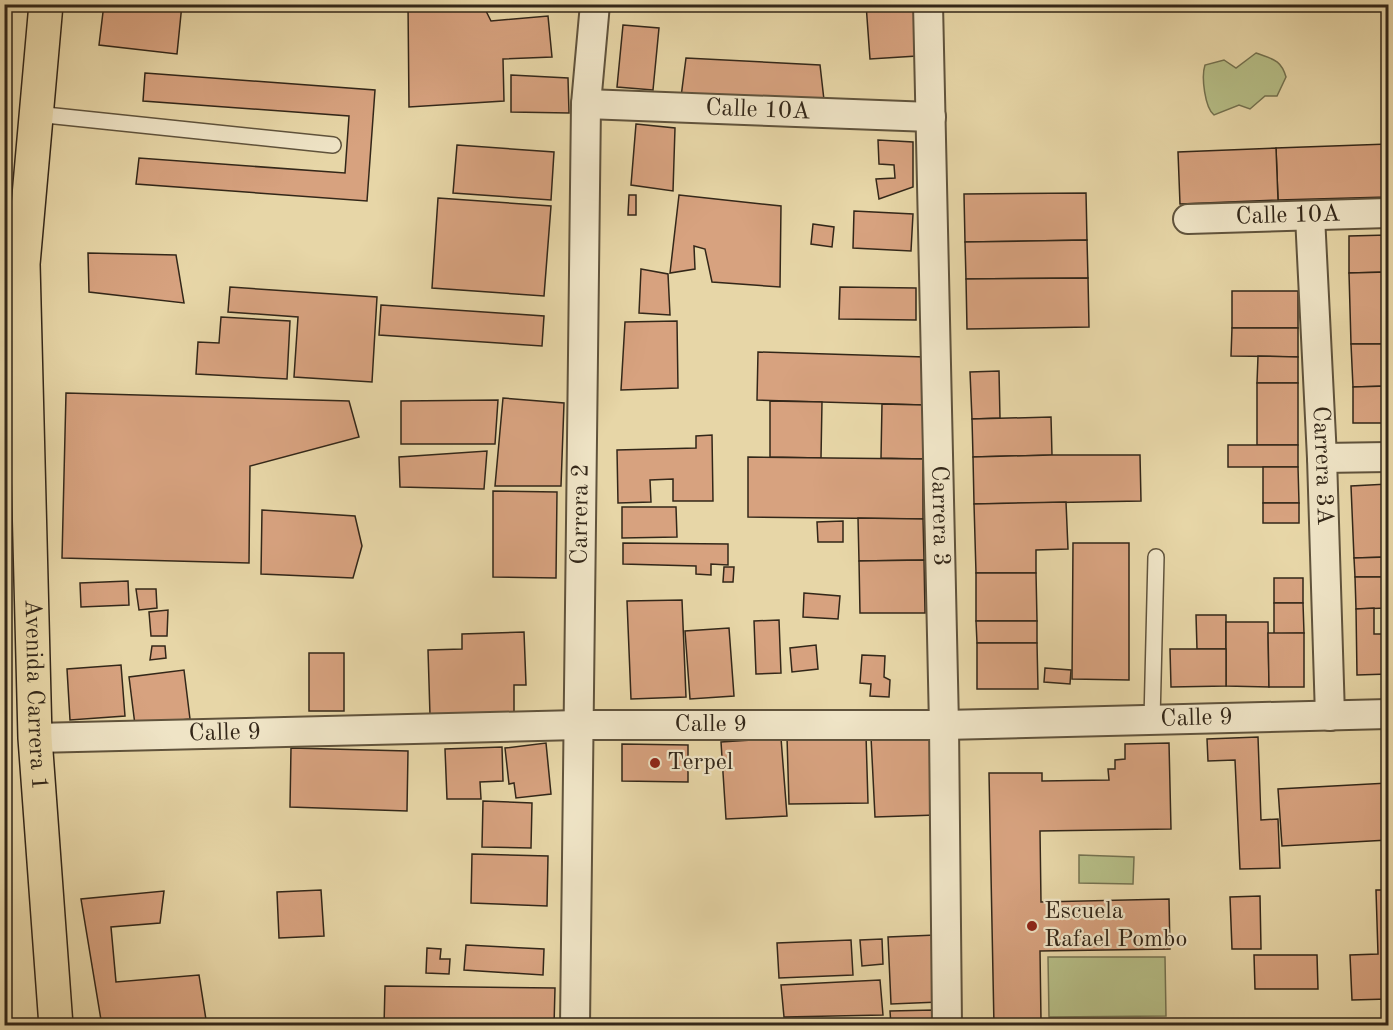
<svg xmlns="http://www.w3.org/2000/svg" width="1393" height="1030" viewBox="0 0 1393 1030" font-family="'Old Standard TT',serif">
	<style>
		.green { fill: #b6be87; stroke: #747250; stroke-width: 1.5 }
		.building { fill: #d7a27f; stroke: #332719; stroke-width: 1.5 }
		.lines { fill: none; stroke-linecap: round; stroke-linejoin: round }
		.lane-casing { stroke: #60533c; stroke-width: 18 }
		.street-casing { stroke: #60533c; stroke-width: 32 }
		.primary-casing { stroke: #332719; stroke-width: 36 }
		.lane { stroke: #efe4c6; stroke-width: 15 }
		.street { stroke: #efe4c6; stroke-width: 28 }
		.primary { stroke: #e7d6a7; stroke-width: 33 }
		.poi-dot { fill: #8f2418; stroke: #efe4c6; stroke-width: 2 }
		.labels { text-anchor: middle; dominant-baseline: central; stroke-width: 4.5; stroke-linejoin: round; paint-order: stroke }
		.street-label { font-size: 24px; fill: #332719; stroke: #efe4c6 }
		.poi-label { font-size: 24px; fill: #332719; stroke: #efe4c6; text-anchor: start }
	</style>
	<rect width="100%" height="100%" fill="#e7d6a7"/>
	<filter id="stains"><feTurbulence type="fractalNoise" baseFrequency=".00333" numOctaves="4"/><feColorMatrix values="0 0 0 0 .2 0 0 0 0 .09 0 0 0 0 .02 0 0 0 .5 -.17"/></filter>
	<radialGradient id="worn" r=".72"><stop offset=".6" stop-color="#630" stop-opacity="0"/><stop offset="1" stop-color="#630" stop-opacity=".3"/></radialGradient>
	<g class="green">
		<path d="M1256 53C1272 59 1281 59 1286 77L1277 96H1265L1250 109 1239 105 1214 115C1205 108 1201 77 1205 65L1224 60 1236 68Z"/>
		<path d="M1079 855 1134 857 1133 884 1079 883Z"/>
		<path d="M1048 957H1165L1166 1016 1049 1017Z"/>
	</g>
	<g class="building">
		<path d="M104 4H182L177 54 99 45Z"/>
		<path d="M408 4H486L483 5 491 21 548 16 552 57 503 59 504 101 409 107Z"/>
		<path d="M647 4H800L801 8 647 9Z"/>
		<path d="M866 4H913L917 56 870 59Z"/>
		<path d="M623 25 659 28 653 90 617 87Z"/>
		<path d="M686 58 820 65 824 100 681 97Z"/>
		<path d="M145 73 375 90 367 201 136 184 139 158 345 173 349 116 143 101Z"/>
		<path d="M511 75 568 78 569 113 511 112Z"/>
		<path d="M636 124 675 128 673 191 631 185Z"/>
		<path d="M878 140 913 142V187L879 199 876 179 895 178 894 165 879 164Z"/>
		<path d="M1388 144V197L1278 200 1276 148Z"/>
		<path d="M457 145 554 152 551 200 453 193Z"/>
		<path d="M1276 148 1278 200 1180 204 1178 152Z"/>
		<path d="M1086 193 1087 240 965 242 964 194Z"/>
		<path d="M629 195H636V215H628Z"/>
		<path d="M679 195 781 206 780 287 712 282 705 249 694 246 695 269 670 273Z"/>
		<path d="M438 198 551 206 544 296 432 288Z"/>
		<path d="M854 211 913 214 911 251 853 248Z"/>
		<path d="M813 224 834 227 832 247 811 244Z"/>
		<path d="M1388 235V272L1349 273V236Z"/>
		<path d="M1087 240 1088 278 966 279 965 242Z"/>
		<path d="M88 253 176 255 184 303 89 292Z"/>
		<path d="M641 269 668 274 670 315 639 313Z"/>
		<path d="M1388 272V344H1351L1349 273Z"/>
		<path d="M1088 278 1089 327 967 329 966 279Z"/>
		<path d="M230 287 377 297 372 382 294 377 298 317 228 312Z"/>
		<path d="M840 287 916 288V320L839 319Z"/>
		<rect x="1232" y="291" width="66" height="37"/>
		<path d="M381 305 544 316 542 346 379 335Z"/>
		<path d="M221 317 290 321 287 379 196 374 198 342 219 343Z"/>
		<path d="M677 321 678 388 621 390 625 322Z"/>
		<path d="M1232 328H1298V357L1231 356Z"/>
		<path d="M1351 344H1388V386L1353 387Z"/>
		<path d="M758 352 925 357 924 405 757 400Z"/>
		<path d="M1258 356 1298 357V383H1257Z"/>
		<path d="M999 371 1000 418 972 419 970 372Z"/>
		<rect x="1257" y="383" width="41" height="62"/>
		<path d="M1388 386V423H1353V387Z"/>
		<path d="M66 393 349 401 359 437 250 466 249 563 62 558Z"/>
		<path d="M503 398 564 403 561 486H495Z"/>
		<path d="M498 400 495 444H401V401Z"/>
		<path d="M770 401 822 402 821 458 770 457Z"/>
		<path d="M882 404 924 405 923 459 881 458Z"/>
		<path d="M1051 417 1052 455 973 457 972 419Z"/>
		<path d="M712 435 713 501H673V479L650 480 651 502 618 503 617 450 696 448V436Z"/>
		<rect x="1228" y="445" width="70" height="22"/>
		<path d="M487 451 484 489 400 487 399 457Z"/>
		<path d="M1052 455H1140L1141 501 974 504 973 457Z"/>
		<path d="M748 457 923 459V519L748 517Z"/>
		<path d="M1263 467H1298L1299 503H1263Z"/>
		<path d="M1388 484V557L1354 558 1351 486Z"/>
		<path d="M493 491 557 492 556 578 493 577Z"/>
		<path d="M1066 502 1068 549 1036 550V573H976L974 504Z"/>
		<rect x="1263" y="503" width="36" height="20"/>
		<path d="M622 507H676L677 537 622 538Z"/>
		<path d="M262 510 355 516 362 546 353 578 261 574Z"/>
		<path d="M858 518 923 519 924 560 859 561Z"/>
		<path d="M843 521V542H818L817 522Z"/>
		<path d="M623 543 728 544V565L711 564V575L696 574V566L623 564Z"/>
		<path d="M1073 543H1129V680L1072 679Z"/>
		<path d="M1388 557V577H1355L1354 558Z"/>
		<path d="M924 560 925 613H860L859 561Z"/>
		<path d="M724 567H734L733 582H723Z"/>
		<path d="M976 573H1036L1037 621H976Z"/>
		<path d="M1355 577H1388V608L1356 609Z"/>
		<rect x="1274" y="578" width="29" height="25"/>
		<path d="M128 581 129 605 81 607 80 583Z"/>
		<path d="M136 589H156L157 608 139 610Z"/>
		<path d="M804 593 840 596 838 619 803 617Z"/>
		<path d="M682 600 686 697 631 699 627 601Z"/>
		<path d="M1274 603H1303L1304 633 1274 634Z"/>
		<path d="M1374 608V634H1388V674L1357 675 1356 609Z"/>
		<path d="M168 610 167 636H151L149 612Z"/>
		<path d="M1196 615H1226V649H1197Z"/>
		<path d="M779 620 781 673 756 674 754 621Z"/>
		<path d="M976 621H1037V643H977Z"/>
		<path d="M1226 622H1268L1269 687 1226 686Z"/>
		<path d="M729 628 734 696 690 699 685 631Z"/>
		<path d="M524 632 526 685H514V713L430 715 428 650 462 649V634Z"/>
		<path d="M1268 633H1304V687H1269Z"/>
		<path d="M977 643H1037L1038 689H977Z"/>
		<path d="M816 645 818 669 792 672 790 648Z"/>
		<path d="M152 646H165L166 658 150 660Z"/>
		<path d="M1170 649H1226V686L1171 687Z"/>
		<rect x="309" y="653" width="35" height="58"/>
		<path d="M862 655 885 656 884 677 890 680 889 697 870 696 871 684 860 683Z"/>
		<path d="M121 665 125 716 70 720 67 669Z"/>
		<path d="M1045 668 1071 670 1070 684 1044 682Z"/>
		<path d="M184 670 190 719 135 725 129 677Z"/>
		<path d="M866 735 868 803 789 804 787 737Z"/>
		<path d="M932 735 936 815 875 817 871 737Z"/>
		<path d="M1258 737 1261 820 1278 819 1280 868 1240 869 1235 760 1208 761 1207 739Z"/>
		<path d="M781 738 787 816 726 819 721 742Z"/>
		<path d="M546 743 551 794 516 798 514 783 509 784 505 748Z"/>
		<path d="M1169 743 1171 829 1040 831 1041 902 1169 899 1170 949 1040 951 1041 1020 1134 1019V1026H994L989 773H1042V781L1109 780 1108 769H1115V760L1125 759V744Z"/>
		<path d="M622 744 688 745V782L622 781Z"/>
		<path d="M502 747 503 781 480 782 481 799H447L445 749Z"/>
		<path d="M291 748 408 751 407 811 290 807Z"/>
		<path d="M1388 783V840L1282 846 1278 789Z"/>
		<path d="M483 801 532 803 531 848 482 847Z"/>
		<path d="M472 854 548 856 547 906 471 903Z"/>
		<path d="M321 890 324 936 279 938 277 892Z"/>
		<path d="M1376 890H1388V999L1352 1000 1350 955 1378 954Z"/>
		<path d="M164 891 160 923 111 927 116 982 199 975 207 1026H102L81 899Z"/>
		<path d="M1260 896 1261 949H1232L1230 897Z"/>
		<path d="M936 935 939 1002 891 1004 888 937Z"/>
		<path d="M882 939 883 964 862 966 860 940Z"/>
		<path d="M851 940 853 975 779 978 777 943Z"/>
		<path d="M466 945 544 949 543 975 464 970Z"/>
		<path d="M427 948 441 949 440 959H450L449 974 426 973Z"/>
		<path d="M1254 955H1317L1318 989H1255Z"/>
		<path d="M880 980 883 1015 784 1017 781 985Z"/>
		<path d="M385 986 555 988 554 1026H384Z"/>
		<path d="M934 1010V1026H891L890 1011Z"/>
	</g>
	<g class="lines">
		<g class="lane-casing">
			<g id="lane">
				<path d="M36 114 333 145"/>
				<path d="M1152 720 1156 557"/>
			</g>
		</g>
		<g class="street-casing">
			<g id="street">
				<path id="s1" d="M928 4 944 725 947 1026"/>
				<path id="s2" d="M586 104 931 117"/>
				<path id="s3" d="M1310 216 1322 458 1330 716"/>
				<path id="s4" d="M1188 219 1388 213"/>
				<path d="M1322 458 1388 457"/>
				<path id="s5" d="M35 738 578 725H944L1388 714"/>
				<path id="s6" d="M575 1026 586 104 595 4"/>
			</g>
		</g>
		<g class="primary-casing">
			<g id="primary">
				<path id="s7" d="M46 4 23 264 35 738 56 1026"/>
			</g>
		</g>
		<use href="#lane" class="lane"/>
		<use href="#street" class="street"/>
		<use href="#primary" class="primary"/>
	</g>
	<g class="poi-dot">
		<circle cx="655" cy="763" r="6"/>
		<circle cx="1032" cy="926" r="6"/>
	</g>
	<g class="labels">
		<g class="street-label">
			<text stroke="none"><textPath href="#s2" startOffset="172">Calle 10A</textPath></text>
			<text stroke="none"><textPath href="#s4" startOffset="100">Calle 10A</textPath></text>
			<text stroke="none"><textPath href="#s3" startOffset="250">Carrera 3A</textPath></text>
			<text stroke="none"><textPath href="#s6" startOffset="512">Carrera 2</textPath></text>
			<text stroke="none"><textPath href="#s1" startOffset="512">Carrera 3</textPath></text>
			<text stroke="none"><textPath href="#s7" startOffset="692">Avenida Carrera 1</textPath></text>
			<text stroke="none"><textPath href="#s5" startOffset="1162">Calle 9</textPath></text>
			<text stroke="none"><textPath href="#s5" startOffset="676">Calle 9</textPath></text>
			<text stroke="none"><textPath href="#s5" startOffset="190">Calle 9</textPath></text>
		</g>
		<g class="poi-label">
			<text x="667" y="763">Terpel</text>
			<text x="1044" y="912">Escuela<tspan x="1044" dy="28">Rafael Pombo</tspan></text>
		</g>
	</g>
	<rect width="1393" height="1030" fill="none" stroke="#e7d6a7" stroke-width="24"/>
	<rect x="6" y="6" width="1381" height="1018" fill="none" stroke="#332719" stroke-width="3"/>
	<rect x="12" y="12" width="1369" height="1006" fill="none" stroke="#332719" stroke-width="1.5"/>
	<rect width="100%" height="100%" filter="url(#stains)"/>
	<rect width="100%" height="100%" fill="url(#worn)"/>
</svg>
